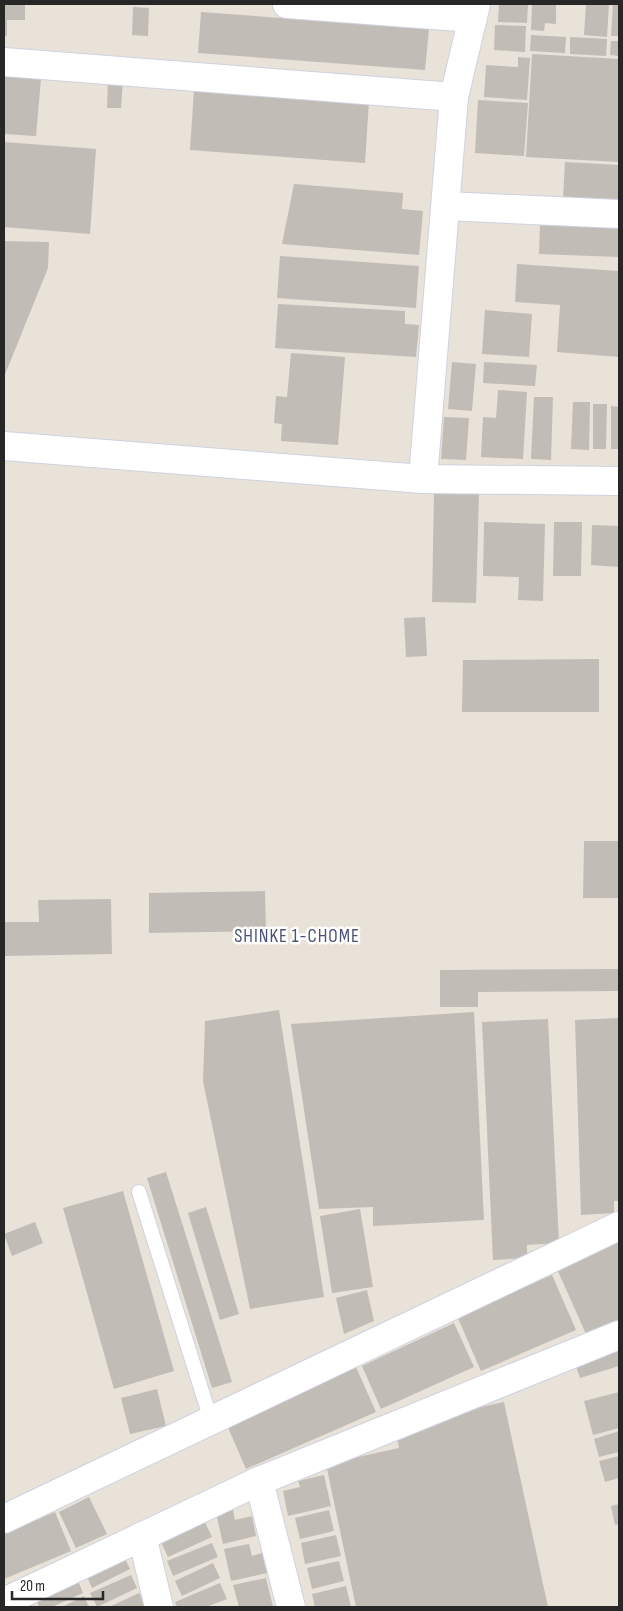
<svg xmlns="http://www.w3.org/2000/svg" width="623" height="1611" viewBox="0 0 623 1611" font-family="'Sofia Sans Condensed',sans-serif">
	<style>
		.building { fill: #c1bcb6 }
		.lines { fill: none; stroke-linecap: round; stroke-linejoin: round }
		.service-casing { stroke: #ced2e0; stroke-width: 16 }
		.minor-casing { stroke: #ced2e0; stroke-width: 30 }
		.service { stroke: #fff; stroke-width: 14 }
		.minor { stroke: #fff; stroke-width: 28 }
		.labels { text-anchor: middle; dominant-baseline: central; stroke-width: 5; stroke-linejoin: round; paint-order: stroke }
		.neighbourhood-label { font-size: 19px; letter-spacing: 1px; fill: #4a5375; stroke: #fff }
	</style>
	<rect width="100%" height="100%" fill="#e9e2d9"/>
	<g class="building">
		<path d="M4 4H25V20H7V36H4Z"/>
		<path d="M499 4H528L527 23 498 22Z"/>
		<path d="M532 4H556V24L545 23 544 31 531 30Z"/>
		<path d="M586 4H609L607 37 584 35Z"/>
		<path d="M613 4H619V36H611Z"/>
		<path d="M133 7 149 8 148 36 132 35Z"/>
		<path d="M201 12 429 29 425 70 198 53Z"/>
		<path d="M495 25 526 26 525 52 494 50Z"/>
		<path d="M531 35 566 37 565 53 530 51Z"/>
		<path d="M570 37 607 39 606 56 570 54Z"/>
		<path d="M611 41H619V56L610 55Z"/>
		<path d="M532 54 619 59V162L526 157Z"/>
		<path d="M518 57 530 58 527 100 484 97 486 65 518 67Z"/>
		<path d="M4 76 41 79 36 136 4 134Z"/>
		<path d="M108 79 123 80 121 108H107Z"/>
		<path d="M194 89 369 101 365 163 190 150Z"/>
		<path d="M478 100 528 103 524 156 475 153Z"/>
		<path d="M4 142 96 149 90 234 4 227Z"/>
		<path d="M565 162 619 165V202L563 199Z"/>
		<path d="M294 184 403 193 402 209 423 211 419 255 282 244Z"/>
		<path d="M540 225 619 228V257L539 254Z"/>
		<path d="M4 241 49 242 48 268 4 377Z"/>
		<path d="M280 256 419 266 416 308 277 298Z"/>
		<path d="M517 264 619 271V357L557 352 560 305 515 302Z"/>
		<path d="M278 304 405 311V324L419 325 416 357 275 348Z"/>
		<path d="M485 310 532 314 529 357 482 354Z"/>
		<path d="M291 353 345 357 338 445 281 441 282 424 274 423 276 396 287 397Z"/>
		<path d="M452 362 476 364 472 411 448 409Z"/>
		<path d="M484 362 537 365 535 386 483 383Z"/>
		<path d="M498 390 527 392 523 459 481 457 483 417 496 418Z"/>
		<path d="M534 397H553L551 460 531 459Z"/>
		<path d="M573 402H590L589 450 571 449Z"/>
		<path d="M593 404H607L606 449H593Z"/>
		<path d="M611 406 619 407V449H611Z"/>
		<path d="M444 417 469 418 466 460 441 459Z"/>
		<path d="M434 493 479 494 476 603 432 602Z"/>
		<path d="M484 522 545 524 543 601 518 600 519 577 483 576Z"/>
		<path d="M554 522H582L581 576H553Z"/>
		<path d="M592 525 619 526V567L591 565Z"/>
		<path d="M425 617 427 656 406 657 404 618Z"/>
		<path d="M599 659V712H462L463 660Z"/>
		<path d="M584 841H619V898H583Z"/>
		<path d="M265 891 266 931 149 933V893Z"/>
		<path d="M111 899 112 954 4 956V922H39L38 900Z"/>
		<path d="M619 969V991L478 992V1007H440V970Z"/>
		<path d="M279 1010 324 1297 250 1309 203 1081 205 1021Z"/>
		<path d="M474 1012 484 1220 373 1226V1207L319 1209 291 1024Z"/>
		<path d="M619 1018V1201H614V1213L581 1215 575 1020Z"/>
		<path d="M548 1019 559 1243 527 1245V1258L493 1260 482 1022Z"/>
		<path d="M166 1172 232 1382 212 1388 147 1178Z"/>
		<path d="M123 1191 174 1371 114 1389 63 1208Z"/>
		<path d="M206 1207 239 1314 220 1320 188 1213Z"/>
		<path d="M360 1209 373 1287 332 1293 320 1216Z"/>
		<path d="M35 1222 43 1243 12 1256 4 1234Z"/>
		<path d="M619 1240V1319L586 1334 557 1269Z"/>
		<path d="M552 1275 576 1330 481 1371 457 1316Z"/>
		<path d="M367 1290 374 1321 344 1334 336 1298Z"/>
		<path d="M454 1323 474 1367 381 1409 362 1366Z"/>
		<path d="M616 1347 619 1356V1366L580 1378 574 1360Z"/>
		<path d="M356 1367 376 1412 246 1469 226 1423Z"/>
		<path d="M157 1389 166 1426 130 1434 121 1398Z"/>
		<path d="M619 1392V1428L593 1435 584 1401Z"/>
		<path d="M504 1402 548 1607H356L326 1464 399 1448 395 1426Z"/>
		<path d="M619 1431V1452L599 1457 594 1439Z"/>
		<path d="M619 1456V1478L605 1482 599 1461Z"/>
		<path d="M324 1475 331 1506 288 1516 283 1491 300 1487 298 1481Z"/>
		<path d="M89 1497 107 1534 76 1548 59 1512Z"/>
		<path d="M619 1504V1524L615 1525 611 1506Z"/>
		<path d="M233 1510 235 1520 252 1516 256 1536 223 1544 216 1513Z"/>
		<path d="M329 1510 334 1531 300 1539 295 1518Z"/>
		<path d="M55 1512 71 1551 4 1579V1534Z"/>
		<path d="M203 1518 212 1537 168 1557 159 1538Z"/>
		<path d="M336 1535 341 1556 305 1564 301 1543Z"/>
		<path d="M212 1543 218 1557 173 1576 167 1561Z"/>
		<path d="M249 1544 252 1556 262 1553 267 1573 231 1581 224 1549Z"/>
		<path d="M123 1555 130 1569 92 1588 86 1574Z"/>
		<path d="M339 1561 344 1581 312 1589 307 1568Z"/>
		<path d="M213 1563 220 1578 182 1596 175 1581Z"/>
		<path d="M131 1575 137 1588 97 1607 90 1593Z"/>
		<path d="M77 1578 83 1593 52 1607H39L35 1597Z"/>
		<path d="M266 1578 273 1607H239L233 1585Z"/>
		<path d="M220 1583 227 1599 206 1607H177L175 1602Z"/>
		<path d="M346 1586 351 1607H315L312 1594Z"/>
		<path d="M139 1593 146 1606 144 1607H109Z"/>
		<path d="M84 1596 89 1607H62Z"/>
	</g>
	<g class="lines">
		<g class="service-casing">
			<path id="service" d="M139 1192 211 1420"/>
		</g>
		<g class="minor-casing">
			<g id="minor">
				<path d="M287 4 473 18"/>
				<path d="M4 62 454 97"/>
				<path d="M446 206 619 214"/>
				<path d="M4 446 423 479 619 481"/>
				<path d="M423 479 454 97 476 4"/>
				<path d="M259 1481 291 1607"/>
				<path d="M4 1519 619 1226"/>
				<path d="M142 1536 159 1607"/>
				<path d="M4 1602 259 1481 619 1335"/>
			</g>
		</g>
		<use href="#service" class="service"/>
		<use href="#minor" class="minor"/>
	</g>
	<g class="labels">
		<g class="neighbourhood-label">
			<text x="297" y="936">SHINKE 1-CHOME</text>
		</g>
	</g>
	<rect width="623" height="1611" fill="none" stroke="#272727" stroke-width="10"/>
	<path d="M12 1591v8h91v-8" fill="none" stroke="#272727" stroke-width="2.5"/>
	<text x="20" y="1591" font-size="15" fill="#272727" stroke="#ffffff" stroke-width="4" paint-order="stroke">20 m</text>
</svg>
